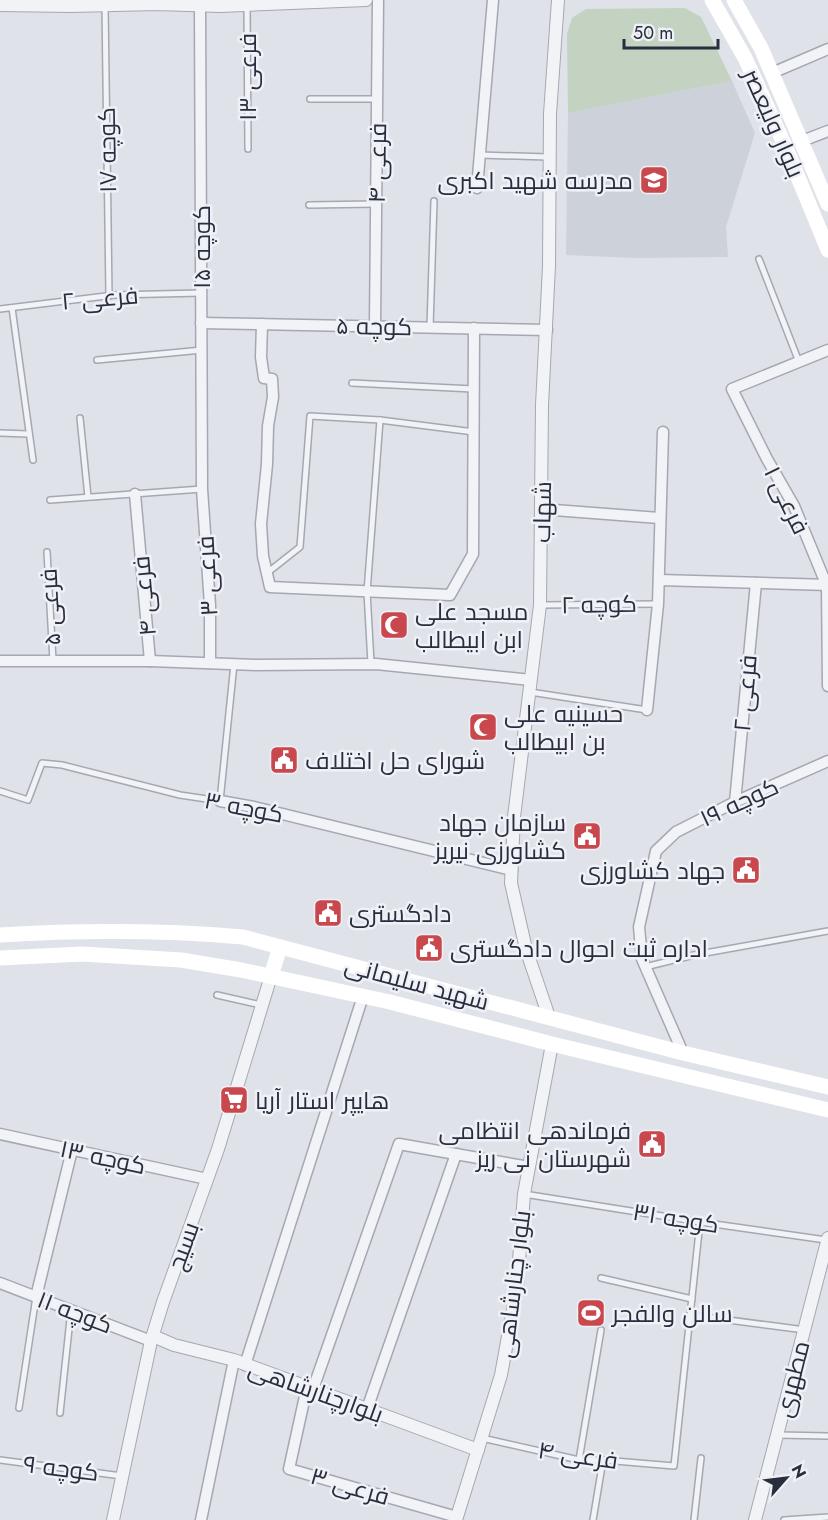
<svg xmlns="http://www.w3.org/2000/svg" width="828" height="1520" viewBox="0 0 828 1520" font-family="Jost,Cairo,sans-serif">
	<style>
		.built { fill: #cdd1da }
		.green { fill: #c3d2c1 }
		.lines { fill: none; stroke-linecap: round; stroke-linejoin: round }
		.service-casing { stroke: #a5a8b2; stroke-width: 8 }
		.minor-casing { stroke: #a5a8b2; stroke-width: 13 }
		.tertiary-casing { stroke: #a5a8b2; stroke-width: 14 }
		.service { stroke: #f2f3f6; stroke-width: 5 }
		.minor { stroke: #f2f3f6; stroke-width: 10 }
		.tertiary { stroke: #f2f3f6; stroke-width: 12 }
		.secondary { stroke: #fff; stroke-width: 15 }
		.labels { text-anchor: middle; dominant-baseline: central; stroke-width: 5; stroke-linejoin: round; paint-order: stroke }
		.street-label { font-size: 24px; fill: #292e3f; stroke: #eff1f6 }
		.poi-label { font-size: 24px; fill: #292e3f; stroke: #eff1f6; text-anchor: start }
	</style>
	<rect width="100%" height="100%" fill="#dfe2e8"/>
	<path class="built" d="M732 81 755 133 726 227 728 257 635 258 566 255 568 113Z"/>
	<path class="green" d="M685 8 701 17 732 81 568 113 567 34 572 18 586 9Z"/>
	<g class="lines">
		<g class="service-casing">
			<g id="service">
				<path d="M105 5 109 296"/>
				<path d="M247 5 248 149"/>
				<path d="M310 99H377"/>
				<path d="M480 155 548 157"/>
				<path d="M309 205 376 204"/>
				<path d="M759 259 799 362"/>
				<path d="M12 308 33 460"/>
				<path d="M0 309 114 295 201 293"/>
				<path d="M430 327 434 201"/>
				<path d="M97 360 202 350"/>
				<path d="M352 383 473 389"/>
				<path d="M80 418 88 497"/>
				<path d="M0 433 28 434"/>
				<path d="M50 500 202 489"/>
				<path d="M47 552 53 661"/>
				<path d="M267 573 300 547 310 416 380 420 474 432"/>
				<path d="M540 605 658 604"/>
				<path d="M371 663 367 592 380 420"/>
				<path d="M530 692 647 710"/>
				<path d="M0 791 28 800 42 763 62 765 180 795 220 801 234 664"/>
				<path d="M645 967 694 955 828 931"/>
				<path d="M217 995 261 1005"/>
				<path d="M524 1194 700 1222 826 1240"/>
				<path d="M601 1278 692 1299"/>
				<path d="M690 1315 805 1330"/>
				<path d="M19 1408 36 1297"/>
				<path d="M60 1413 71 1310"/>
				<path d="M778 1435 828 1436"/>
				<path d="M482 1438 579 1460H603L674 1466 700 1222"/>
				<path d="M0 1460 122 1476"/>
				<path d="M579 1460 601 1330"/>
				<path d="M593 1520 603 1460"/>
				<path d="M694 1520 701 1458"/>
				<path d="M784 1520 828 1517"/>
			</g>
		</g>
		<g class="minor-casing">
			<g id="minor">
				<path d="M200 5 202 489 210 605V663"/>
				<path d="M772 73 828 49"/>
				<path d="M802 141 828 131"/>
				<path d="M477 188 493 0"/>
				<path d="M201 323 547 330"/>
				<path d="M262 324 261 357 264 378 272 379 273 397 268 426 267 464 261 524 263 556 270 587 450 595 473 554 474 328"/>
				<path d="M375 326 378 0"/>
				<path d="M828 350 732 389 767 459 794 506 827 586 828 686"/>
				<path d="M135 494 150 661"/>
				<path d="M541 509 659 518"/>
				<path d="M659 580 828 585"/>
				<path d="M0 661H150L256 665 376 664 531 680"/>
				<path d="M647 710 658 604 663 432"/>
				<path d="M220 801 254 807 512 870"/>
				<path d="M735 802 756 583"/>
				<path d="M683 1053 642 959 639 927 656 851 676 832 735 802 828 761"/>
				<path d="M0 1134 207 1179"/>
				<path d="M0 1283 151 1341"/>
				<path d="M36 1297 72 1150"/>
				<path d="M245 1365 363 996"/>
				<path d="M307 1387 289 1469 457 1517"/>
				<path d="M313 1389 399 1144 529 1167"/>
				<path d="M367 1409 456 1154"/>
				<path d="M201 1520 234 1360"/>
			</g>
		</g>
		<g class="tertiary-casing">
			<g id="tertiary">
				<path d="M0 5 71 6 157 4 220 6 366 0"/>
				<path d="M549 1017 526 949 511 883 514 817 540 605 542 405 549 266 550 114 558 0"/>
				<path d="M153 1336 174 1345 234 1360 478 1450"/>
				<path d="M113 1520 151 1341 163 1302 218 1149 271 976"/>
				<path d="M456 1520 501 1375 517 1287 524 1194 552 1044"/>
				<path d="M755 1520 828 1238"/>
			</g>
		</g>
		<use href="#service" class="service"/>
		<use href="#minor" class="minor"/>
		<use href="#tertiary" class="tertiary"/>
		<g class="secondary">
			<path d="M712 0 745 58 786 148 828 250"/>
			<path d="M734 0 761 48 828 204"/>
			<path d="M0 935C82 930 161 930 243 937L683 1053 828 1087"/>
			<path d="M0 958 82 954 181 960 241 970 390 1002 552 1044 828 1110"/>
			<path d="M271 976 280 947"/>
		</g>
	</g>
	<defs>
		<g id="school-square" transform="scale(1.5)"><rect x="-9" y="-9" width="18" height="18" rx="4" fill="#c9484d" stroke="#eff1f6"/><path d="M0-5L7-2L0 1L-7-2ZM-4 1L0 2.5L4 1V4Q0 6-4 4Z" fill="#fff"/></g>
		<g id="mosque-square" transform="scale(1.5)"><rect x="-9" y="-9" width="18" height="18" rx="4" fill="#c9484d" stroke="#eff1f6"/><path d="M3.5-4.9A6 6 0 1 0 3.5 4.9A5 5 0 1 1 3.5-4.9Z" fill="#fff"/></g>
		<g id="civic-square" transform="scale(1.5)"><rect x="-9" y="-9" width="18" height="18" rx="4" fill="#c9484d" stroke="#eff1f6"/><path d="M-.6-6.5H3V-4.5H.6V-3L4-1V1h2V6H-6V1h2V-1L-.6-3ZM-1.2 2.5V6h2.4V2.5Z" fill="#fff"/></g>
		<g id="supermarket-square" transform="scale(1.5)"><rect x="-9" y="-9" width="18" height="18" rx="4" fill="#c9484d" stroke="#eff1f6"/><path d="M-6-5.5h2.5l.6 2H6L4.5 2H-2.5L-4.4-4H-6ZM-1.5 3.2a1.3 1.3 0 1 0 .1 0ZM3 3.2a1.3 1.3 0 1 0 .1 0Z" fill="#fff"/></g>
		<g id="stadium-square" transform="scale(1.5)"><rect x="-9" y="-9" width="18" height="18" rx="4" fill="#c9484d" stroke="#eff1f6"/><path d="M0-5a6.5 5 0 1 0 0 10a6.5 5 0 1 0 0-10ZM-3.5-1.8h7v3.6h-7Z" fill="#fff"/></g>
	</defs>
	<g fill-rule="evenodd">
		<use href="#school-square" x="654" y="180"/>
		<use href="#mosque-square" x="394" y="625"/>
		<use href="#mosque-square" x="483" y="727"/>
		<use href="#civic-square" x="284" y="760"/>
		<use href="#civic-square" x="587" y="836"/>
		<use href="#civic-square" x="746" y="870"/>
		<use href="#civic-square" x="328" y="913"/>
		<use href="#civic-square" x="429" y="948"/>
		<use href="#supermarket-square" x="234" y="1100"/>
		<use href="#civic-square" x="652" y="1144"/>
		<use href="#stadium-square" x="591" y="1313"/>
	</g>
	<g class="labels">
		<g class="street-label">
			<text transform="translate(247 77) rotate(-90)">فرعی ۱۳</text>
			<text transform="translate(774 123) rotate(66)">بلوار ولیعصر</text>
			<text transform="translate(107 150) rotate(-91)">کوچه ۱۷</text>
			<text transform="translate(377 163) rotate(-89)">فرعی ۴</text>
			<text transform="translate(201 247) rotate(-90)">کوچه ۱۵</text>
			<text transform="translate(100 298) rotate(-5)">فرعی ۲</text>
			<text transform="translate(374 326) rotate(1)">کوچه ۵</text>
			<text transform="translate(787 500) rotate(64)">فرعی ۱</text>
			<text transform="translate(542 512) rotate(-89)">شهاب</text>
			<text transform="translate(207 576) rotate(-93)">فرعی ۳</text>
			<text transform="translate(144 596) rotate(-95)">فرعی ۴</text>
			<text transform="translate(599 604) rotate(-1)">کوچه ۲</text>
			<text transform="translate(50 607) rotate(-93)">فرعی ۵</text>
			<text transform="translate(745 693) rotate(-85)">فرعی ۲</text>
			<text transform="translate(739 802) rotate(-25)">کوچه ۱۹</text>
			<text transform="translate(244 807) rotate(11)">کوچه ۳</text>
			<text transform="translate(417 983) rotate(15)">شهید سلیمانی</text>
			<text transform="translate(103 1157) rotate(12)">کوچه ۱۳</text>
			<text transform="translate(676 1218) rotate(9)">کوچه ۳۱</text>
			<text transform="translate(183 1246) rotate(-70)">بسیج</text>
			<text transform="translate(513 1284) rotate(-83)">بلوار چنارشاهی</text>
			<text transform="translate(75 1312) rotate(21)">کوچه ۱۱</text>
			<text transform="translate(792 1379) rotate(-76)">مطهری</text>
			<text transform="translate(316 1391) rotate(20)">بلوارچنارشاهی</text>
			<text transform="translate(578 1455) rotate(8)">فرعی ۴</text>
			<text transform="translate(61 1468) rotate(7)">کوچه ۹</text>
			<text transform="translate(350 1486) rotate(16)">فرعی ۳</text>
		</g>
		<g class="poi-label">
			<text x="633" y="180" text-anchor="end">مدرسه شهید اکبری</text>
			<text x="415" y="611">مسجد علی<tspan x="415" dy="28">ابن ابیطالب</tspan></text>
			<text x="504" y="713">حسینیه علی<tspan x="504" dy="28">بن ابیطالب</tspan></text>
			<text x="305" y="760">شورای حل اختلاف</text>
			<text x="566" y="822" text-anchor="end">سازمان جهاد<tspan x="566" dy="28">کشاورزی نیریز</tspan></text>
			<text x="725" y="870" text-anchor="end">جهاد کشاورزی</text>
			<text x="349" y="913">دادگستری</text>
			<text x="450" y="948">اداره ثبت احوال دادگستری</text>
			<text x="255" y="1100">هایپر استار آریا</text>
			<text x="631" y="1130" text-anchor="end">فرماندهی انتظامی<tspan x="631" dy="28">شهرستان نی ریز</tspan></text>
			<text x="612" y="1313">سالن والفجر</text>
		</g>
	</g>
	<g transform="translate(786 1478) rotate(62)" stroke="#eff1f6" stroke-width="4.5" paint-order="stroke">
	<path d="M0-4.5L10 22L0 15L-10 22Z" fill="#292e3f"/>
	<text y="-9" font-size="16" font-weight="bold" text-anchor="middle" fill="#292e3f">N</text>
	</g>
	<path d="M624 39v9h94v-9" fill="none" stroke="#292e3f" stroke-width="3"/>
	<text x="633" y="39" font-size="18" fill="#292e3f" stroke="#eff1f6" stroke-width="4.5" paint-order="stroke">50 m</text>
</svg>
